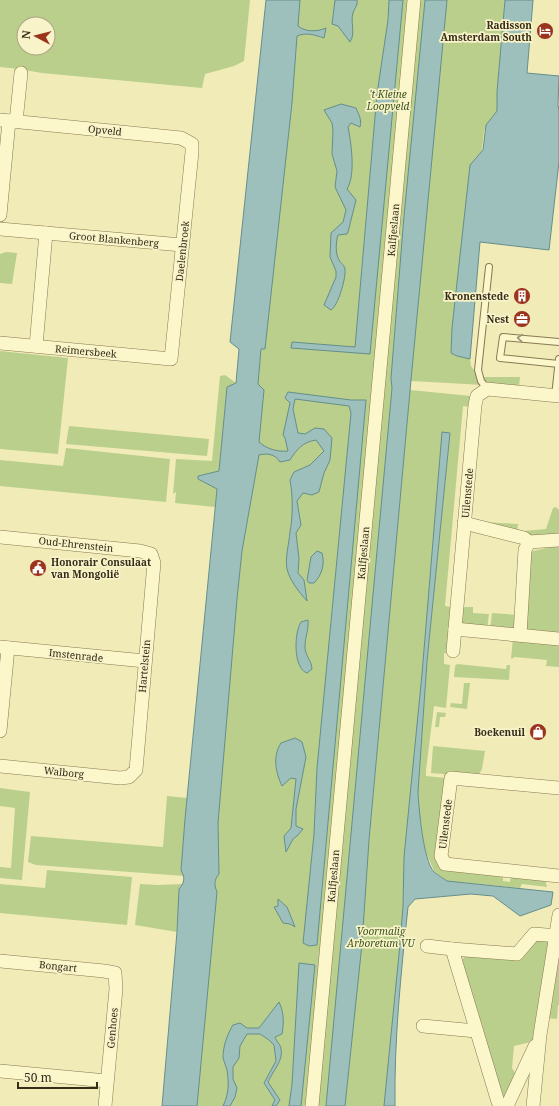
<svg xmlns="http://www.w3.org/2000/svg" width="559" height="1106" viewBox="0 0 559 1106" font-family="'Noto Serif',serif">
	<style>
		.green { fill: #bacf8c; fill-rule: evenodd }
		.water { fill: #9dc0bd; stroke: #658e8b }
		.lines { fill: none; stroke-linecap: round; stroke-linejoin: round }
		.lane-casing { stroke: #887952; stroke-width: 8 }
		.street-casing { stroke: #887952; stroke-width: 14 }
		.lane { stroke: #fcf6cb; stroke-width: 6 }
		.street { stroke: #fcf6cb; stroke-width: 13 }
		.oneway { stroke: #989172 }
		.labels { text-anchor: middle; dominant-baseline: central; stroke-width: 3.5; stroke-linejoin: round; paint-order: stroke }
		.poi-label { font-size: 10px; font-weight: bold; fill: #352c19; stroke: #f8f3c8; text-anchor: end }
		.park-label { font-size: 10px; font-style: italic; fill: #3c531d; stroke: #f8f3c8 }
		.street-label { font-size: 10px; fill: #352c19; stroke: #f8f3c8 }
	</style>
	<rect width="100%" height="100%" fill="#f1ebb8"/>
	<g class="green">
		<path d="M0 0H250L244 61 234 66 205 74 202 88 42 73 19 69 0 67ZM24 24H48V48H24Z"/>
		<path d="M299 0H505L497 92V111L486 125 484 132 457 356 470 359 471 366 479 377H520L519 387 394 380 327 1106H193L216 830 256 386Z"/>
		<path d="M6 252 17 253 12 284 0 283V254Z"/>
		<path d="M0 351 68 358 58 454 0 449Z"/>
		<path d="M225 375 236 383 227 387 219 471 198 476V479L217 489 215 507 175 503 176 492 173 494 176 459 212 461 220 376Z"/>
		<path d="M410 390 471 396 470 407 463 406 445 606 452 607 449 654 444 653V664L450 665 446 708 434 706 426 770V776L446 778 444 868 503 877V881L510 882 511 874 545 880 547 887 522 884 520 888 447 881 434 871 425 850 419 812 418 792 427 661 450 434 443 433 405 900 386 1106H345Z"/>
		<path d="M69 426 209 439 207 456 66 444Z"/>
		<path d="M66 448 170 459 166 502 0 486V460L63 466Z"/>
		<path d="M556 507 559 510V538L548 539 524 534V531L546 529 553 508Z"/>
		<path d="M480 522 518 524 517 533Z"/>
		<path d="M559 545V636L526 634 529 556 533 551Z"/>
		<path d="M461 607H473V613L489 614 487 629 460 624Z"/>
		<path d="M492 613 519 615 518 630H490Z"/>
		<path d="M513 638 559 642V667L546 666 547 660 515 657 511 659Z"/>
		<path d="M457 664 506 669 507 665H510L509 680 454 677 455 666Z"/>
		<path d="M464 683H470L467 709 450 707 451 703 462 704Z"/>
		<path d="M437 712 446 713 445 717H440L439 727H435Z"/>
		<path d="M433 746 485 751 482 769 479 774 468 776 431 773Z"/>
		<path d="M0 788 30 792 22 880 0 878V867L11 868 15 808 0 806Z"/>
		<path d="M167 796 187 798 181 870 184 876 36 865 28 862 31 836 163 847Z"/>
		<path d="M47 870 132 877 127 925 0 913V884L45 888Z"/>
		<path d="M140 884 158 885 184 884 179 889 177 932 135 925Z"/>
		<path d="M540 937 550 942 535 1041 514 1046 512 1068 517 1076 505 1103 459 963 467 954 519 958Z"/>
		<path d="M559 951V1005H558L557 1019 548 1018Z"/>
	</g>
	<g class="water">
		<path d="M266 0H300L298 26C305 32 317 32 326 28L324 38C315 35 306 32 297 36L292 103 265 349H261L258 384 264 390 259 442C267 449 277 452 288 451L285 438 283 435 290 403 285 398 288 392 351 400H366L317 945 309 946 303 943 314 834 317 768 351 413 349 406 295 399 293 409 298 433 305 434 315 428 324 429 332 438 330 460 324 473 319 492 312 495 303 493 297 501 301 525 296 533 299 559 298 573 304 580 307 601C299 592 290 581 287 569 285 557 289 544 290 532 293 515 293 497 290 480L294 472 310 465 324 451 316 440C303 442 297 449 290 460L280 462C275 454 268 453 259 455L242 551 237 599 218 823 219 874C214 880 214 885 217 892L197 1106H162L177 932 179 889C185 882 185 878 181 870L185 819 217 489 198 479V476L219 471 227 387 236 383 239 349 230 342Z"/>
		<path d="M335 0H357C358 6 355 7 353 13 350 22 356 33 350 42L338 26 332 24Z"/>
		<path d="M389 0H403L370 354 291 348 292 342 355 347 377 94 388 20Z"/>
		<path d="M425 0H447L411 380 369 840 362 944 345 1106H326L392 388 391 378 404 216Z"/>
		<path d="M505 0H533L527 73 559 76 558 105 559 110V162L549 250 480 242 470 359 457 356 451 353 452 328 470 165 483 150 486 125 497 111V92Z"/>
		<path d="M341 104 356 108C359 115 362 120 360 127L351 123 348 127C351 142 356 175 347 189L356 200 348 232 347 234 338 235C336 242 335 253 339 260 341 264 345 265 345 270 346 278 338 306 331 310L324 305 336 277V271L330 257 331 233 343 222 346 210 335 187 337 171 332 154 333 130 332 123 324 110Z"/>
		<path d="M442 432 450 433 427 661 418 792C419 809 423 860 434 872 438 875 443 878 447 881L553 892 551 905 520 916 493 896 471 894 415 899 408 907C401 973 394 1040 395 1106H384L399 954 403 907 404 857 422 674Z"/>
		<path d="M317 551 322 553C325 564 322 575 314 583H309L307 580 311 557Z"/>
		<path d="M308 620C309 629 305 637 305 646 304 654 312 661 312 669L307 673C293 668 294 633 301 622Z"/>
		<path d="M295 738 299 740 302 742 306 757 296 809V826L303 829 297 836 293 839 286 852 284 836 291 828 296 779 291 778 282 786C276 773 272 757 281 743Z"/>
		<path d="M278 899 287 907 295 927 290 924 283 923 274 907 278 906Z"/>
		<path d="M299 963 315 965 301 1106H289L292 1084Z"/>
		<path d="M279 1002C284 1012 284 1023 282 1034L275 1037C276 1041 281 1045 281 1049 284 1060 272 1072 268 1082L280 1100 276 1106H272L275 1100 264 1083 276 1061 274 1045 269 1040 260 1034H247L240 1046 239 1058 233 1067V1079L237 1088 235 1097 230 1106H223C229 1094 229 1083 227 1070 226 1066 224 1062 223 1058 223 1046 227 1035 233 1025L240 1023 247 1028H259Z"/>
	</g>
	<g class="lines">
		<g class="lane-casing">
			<g id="lane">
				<path d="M559 364 500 358 503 337 559 342"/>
				<path d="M487 389 481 381 478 370 489 267"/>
				<path d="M555 396 559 359"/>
			</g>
		</g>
		<g class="street-casing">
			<g id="street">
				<path d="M0 120 181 138 192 144V152L171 359 0 343"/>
				<path d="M16 122 21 73"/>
				<path d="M0 215 9 121"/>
				<path d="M0 229 182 245"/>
				<path d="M36 346 46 233"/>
				<path d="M464 523 524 538 529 542 559 540"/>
				<path d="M0 537 140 551 151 554 154 563 136 770 129 777 120 778 0 766"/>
				<path d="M455 629 559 639"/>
				<path d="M520 635 525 550 529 542"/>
				<path d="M0 647 145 661"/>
				<path d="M453 651 475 405 477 396 487 389 559 396"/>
				<path d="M0 731 8 648"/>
				<path d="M559 788 451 778 441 856 445 864 559 876"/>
				<path d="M427 946 452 949"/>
				<path d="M0 961 104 971 115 973 116 989 105 1106"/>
				<path d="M423 1026 476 1031"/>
				<path d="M0 1071 107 1081"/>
				<path d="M312 1106 414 0"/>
				<path d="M502 1106 498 1102 452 949 517 954 534 934 559 936"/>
				<path d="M507 1106 535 1046"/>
				<path d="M533 1106 540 1035 559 915"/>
			</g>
		</g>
		<use href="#lane" class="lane"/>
		<use href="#street" class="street"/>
	</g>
	<defs><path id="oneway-chevron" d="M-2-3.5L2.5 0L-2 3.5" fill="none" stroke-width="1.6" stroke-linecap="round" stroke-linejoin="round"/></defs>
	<use class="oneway" href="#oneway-chevron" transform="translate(520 338) rotate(-175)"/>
	<defs>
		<g id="hotel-disc" transform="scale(0.9)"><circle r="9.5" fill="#9b341d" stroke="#f8f3c8"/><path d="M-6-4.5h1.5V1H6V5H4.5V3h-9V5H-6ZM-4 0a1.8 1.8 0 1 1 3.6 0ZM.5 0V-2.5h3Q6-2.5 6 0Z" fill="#fff"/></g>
		<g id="building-disc" transform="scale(0.9)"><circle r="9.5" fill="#9b341d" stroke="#f8f3c8"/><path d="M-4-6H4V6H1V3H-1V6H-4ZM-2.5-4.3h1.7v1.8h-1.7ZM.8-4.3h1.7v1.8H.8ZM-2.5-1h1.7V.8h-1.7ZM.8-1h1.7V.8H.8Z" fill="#fff"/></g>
		<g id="office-disc" transform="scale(0.9)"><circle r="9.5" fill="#9b341d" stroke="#f8f3c8"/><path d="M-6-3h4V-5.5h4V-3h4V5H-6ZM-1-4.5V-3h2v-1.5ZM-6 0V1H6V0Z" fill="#fff"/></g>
		<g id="civic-disc" transform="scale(0.9)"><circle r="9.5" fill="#9b341d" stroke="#f8f3c8"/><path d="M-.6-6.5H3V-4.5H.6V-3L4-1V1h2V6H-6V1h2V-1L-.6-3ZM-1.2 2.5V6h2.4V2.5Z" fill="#fff"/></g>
		<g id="shop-disc" transform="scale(0.9)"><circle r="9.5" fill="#9b341d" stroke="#f8f3c8"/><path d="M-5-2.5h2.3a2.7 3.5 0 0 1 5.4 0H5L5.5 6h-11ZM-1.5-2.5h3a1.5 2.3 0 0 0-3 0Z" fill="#fff"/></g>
	</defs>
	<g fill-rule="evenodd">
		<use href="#hotel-disc" x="545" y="31"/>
		<use href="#building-disc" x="522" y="296"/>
		<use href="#office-disc" x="522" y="319"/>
		<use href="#civic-disc" x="38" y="568"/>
		<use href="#shop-disc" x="538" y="732"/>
	</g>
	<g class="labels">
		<g class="poi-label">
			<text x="532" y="25">Radisson<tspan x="532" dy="12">Amsterdam South</tspan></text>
			<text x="509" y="296">Kronenstede</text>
			<text x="509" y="319">Nest</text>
			<text x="51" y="562" text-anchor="start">Honorair Consulaat<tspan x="51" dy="12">van Mongolië</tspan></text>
			<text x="525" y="732">Boekenuil</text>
		</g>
		<g class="park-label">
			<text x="388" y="94">'t Kleine<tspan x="388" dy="12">Loopveld</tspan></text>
			<text x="381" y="931">Voormalig<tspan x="381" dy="12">Arboretum VU</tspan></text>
		</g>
		<g class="street-label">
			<text transform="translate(105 130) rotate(6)">Opveld</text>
			<text transform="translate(393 230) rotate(-85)">Kalfjeslaan</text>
			<text transform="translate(114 239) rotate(5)">Groot Blankenberg</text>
			<text transform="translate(182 251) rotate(-84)">Daelenbroek</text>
			<text transform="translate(86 351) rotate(5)">Reimersbeek</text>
			<text transform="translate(467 493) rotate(-85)">Uilenstede</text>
			<text transform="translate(76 544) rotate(6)">Oud-Ehrenstein</text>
			<text transform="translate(363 553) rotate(-85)">Kalfjeslaan</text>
			<text transform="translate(76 655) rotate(6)">Imstenrade</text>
			<text transform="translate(144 666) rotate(-85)">Hartelstein</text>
			<text transform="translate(64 772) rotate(6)">Walborg</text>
			<text transform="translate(445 824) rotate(-83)">Uilenstede</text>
			<text transform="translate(333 876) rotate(-85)">Kalfjeslaan</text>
			<text transform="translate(58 966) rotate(6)">Bongart</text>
			<text transform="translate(112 1028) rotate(-85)">Genhoes</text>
		</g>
	</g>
	<g transform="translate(36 36) rotate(277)"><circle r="19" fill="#f8f3c8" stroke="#aaa382"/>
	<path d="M0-3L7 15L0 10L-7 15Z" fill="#9b341d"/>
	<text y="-6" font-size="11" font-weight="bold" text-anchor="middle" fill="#352c19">N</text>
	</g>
	<path d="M18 1082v6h79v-6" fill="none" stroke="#352c19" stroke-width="2"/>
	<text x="24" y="1082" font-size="12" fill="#352c19" stroke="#f8f3c8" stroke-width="3" paint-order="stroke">50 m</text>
</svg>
